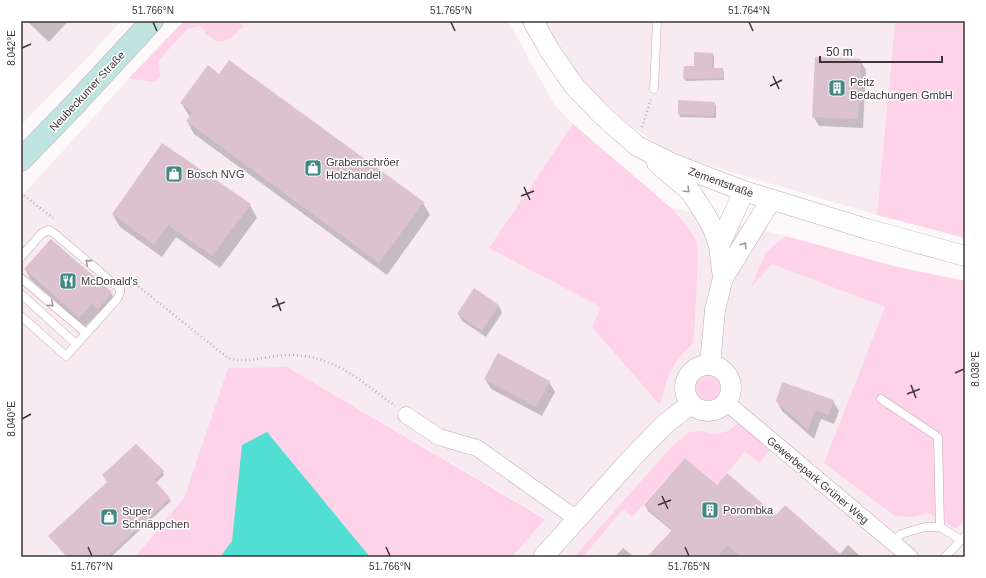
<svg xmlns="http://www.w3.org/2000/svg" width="986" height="578" viewBox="0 0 986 578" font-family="Helvetica,sans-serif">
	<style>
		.built { fill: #f8eaf1 }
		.green { fill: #fed3e9 }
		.water { fill: #51ded3 }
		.shadow { fill: #0003 }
		.building { fill: #dcc2cf }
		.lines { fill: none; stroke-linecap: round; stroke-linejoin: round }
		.service-casing { stroke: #c0a8b4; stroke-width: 9 }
		.minor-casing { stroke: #c0a8b4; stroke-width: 17 }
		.tertiary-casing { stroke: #c0a8b4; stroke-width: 21 }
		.secondary-casing { stroke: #c0a8b4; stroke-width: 23 }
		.path { stroke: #b7b1b4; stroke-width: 2.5; stroke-dasharray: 1 3; stroke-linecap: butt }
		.service { stroke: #fff; stroke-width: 8 }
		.minor { stroke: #fff; stroke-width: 16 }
		.tertiary { stroke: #fff; stroke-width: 20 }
		.secondary { stroke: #bfe3e1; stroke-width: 22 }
		.oneway { stroke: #9e9a9c }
		.ticks { fill: none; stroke: #3e3439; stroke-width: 1.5 }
		.labels { text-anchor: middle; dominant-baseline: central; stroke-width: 3; stroke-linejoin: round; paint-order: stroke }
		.poi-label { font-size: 11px; fill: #3e3439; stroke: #fff; text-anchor: start }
		.street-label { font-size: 11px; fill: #3e3439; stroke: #fff }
		.neatline { fill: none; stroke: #3e3439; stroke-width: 1.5 }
		.ticks-label { font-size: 10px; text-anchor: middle; fill: #3e3439 }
	</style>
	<rect width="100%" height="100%" fill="#fdf8fa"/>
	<g class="built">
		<path d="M21 21H121L90 55 21 125Z"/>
		<path d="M184 21H508L554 104 573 124 670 207 786 236 893 266 965 281V557H512L545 518 287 367 228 368 184 498 135 557H21V196L31 186 110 99Z"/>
		<path d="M543 21H895L877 215 711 166 673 154 633 128 582 82Z"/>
	</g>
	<g class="green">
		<path d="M184 21H237L244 26 230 39 218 42 207 35 200 26 187 29 159 60 160 76 154 82 129 78Z"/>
		<path d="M895 21H965V238L877 215Z"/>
		<path d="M573 124 670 207 683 221 696 240 698 254 695 322 693 343C670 365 668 375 660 405L592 327 601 307 489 248Z"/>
		<path d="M786 236 893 266 965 281V520L956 529 928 513 912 517 895 516 824 463 885 307 772 264 751 287 766 252Z"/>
		<path d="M287 367 545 519 512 557H135L184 498 228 368Z"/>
		<circle cx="708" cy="388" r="12"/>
		<path d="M741 421 771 449 759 463 745 452 717 485 685 458 632 517 623 509 583 557H574L672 446 690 432 701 431 716 434 728 431Z"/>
	</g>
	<path class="water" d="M267 432 370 557H220L232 541 242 445Z"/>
	<g class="shadow">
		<path d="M27 21H68L49 42Z"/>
		<path d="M713 54 714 57V69H722L724 72V80L686 81 684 79Z"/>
		<path d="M860 60 866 70 863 128 819 126 813 116Z"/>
		<path d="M219 75 423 203 430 215 387 275 194 134 187 121 190 117 181 103Z"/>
		<path d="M714 103 716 106V118L680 117 679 114Z"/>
		<path d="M250 205 257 218 220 268 176 237 162 257 120 227 113 215Z"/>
		<path d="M51 240 111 293 117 303 104 318 98 313 85 327 30 279 25 269Z"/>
		<path d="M474 290 499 306 502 313 486 337 462 321 458 314Z"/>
		<path d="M485 379 549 382 555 392 542 416 491 389Z"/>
		<path d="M777 401H833L839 411 834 424 821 419 814 439 782 411Z"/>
		<path d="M163 472 164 475 156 483 171 501 111 557H67L108 482Z"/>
		<path d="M717 487 776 517 839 555 848 545 861 557H649L672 531 648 511 645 505Z"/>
		<path d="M623 548 634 557H615Z"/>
	</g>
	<g class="building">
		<path d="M694 52 713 53 712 68H723V78L683 79 684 66H694Z"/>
		<path d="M815 57 861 59 858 119 812 117Z"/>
		<path d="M229 60 424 202 379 263 186 121 193 112 180 103 208 65 219 74Z"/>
		<path d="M678 100 715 102 714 116 678 114Z"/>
		<path d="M162 143 251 204 212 256 168 225 154 245 112 214Z"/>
		<path d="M51 239 112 292 98 309 92 304 79 318 24 269Z"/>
		<path d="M474 288 499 305 482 331 457 314Z"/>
		<path d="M498 353 550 381 536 407 484 379Z"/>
		<path d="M782 382 834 400 828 415 815 410 808 430 776 401Z"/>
		<path d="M136 444 164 471 154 480 170 498 106 557H67L48 536 107 482 102 475Z"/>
		<path d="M685 458 717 485 727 473 776 515 785 505 844 557H741L727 545 717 557H647L672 530 644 505Z"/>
	</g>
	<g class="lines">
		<g class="service-casing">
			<g id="service">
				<path d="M654 89 657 21"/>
				<path d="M21 257 42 233 49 230 55 234 120 289V293L117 299 66 356 21 316"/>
				<path d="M21 278 86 333"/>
				<path d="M21 294 76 344"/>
				<path d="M881 399 938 437 940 527 961 540"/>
				<path d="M892 542 901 534 925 527H940"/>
				<path d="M945 557 964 537"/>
			</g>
		</g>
		<g class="minor-casing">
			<g id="minor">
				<path d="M727 403 910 557"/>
				<path d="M406 415 439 437 477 448 577 519"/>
			</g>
		</g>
		<g class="tertiary-casing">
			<g id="tertiary">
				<path d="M533 21 550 51 574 86 603 116 637 146 671 163 744 191 867 229 965 256"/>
				<path d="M657 163 690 191 705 214 713 228 719 246 723 278"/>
				<path d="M719 246 744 191"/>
				<circle cx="708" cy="388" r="23"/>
				<path d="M710 365 715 310 723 278 771 200"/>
				<path d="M543 557 631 459 665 424 691 404"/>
			</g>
		</g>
		<g class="secondary-casing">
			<path id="secondary" d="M21 160 76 103 152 21"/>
		</g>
		<g class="path">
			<path d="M642 127 651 99"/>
			<path d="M21 193 53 218"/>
			<path d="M129 279 228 358C249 364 268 355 289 355 334 355 361 381 395 406"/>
		</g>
		<use href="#service" class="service"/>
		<use href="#minor" class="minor"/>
		<use href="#tertiary" class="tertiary"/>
		<use href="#secondary" class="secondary"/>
	</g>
	<defs><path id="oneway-chevron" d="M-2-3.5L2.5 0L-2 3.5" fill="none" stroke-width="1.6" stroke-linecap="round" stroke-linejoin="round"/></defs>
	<g class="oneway">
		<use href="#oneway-chevron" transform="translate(687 190) rotate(45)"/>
		<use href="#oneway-chevron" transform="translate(744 245) rotate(-58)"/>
		<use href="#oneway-chevron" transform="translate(88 262) rotate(-139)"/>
		<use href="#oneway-chevron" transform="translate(51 304) rotate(40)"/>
	</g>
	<path class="ticks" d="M153 22 157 31M451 22 455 31M749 22 753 31M22 48 31 44M773 76 779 89M770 86 782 80M524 187 530 200M521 196 534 191M276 298 281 311M272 307 285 302M955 373 964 369M911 385 916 398M907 394 920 389M22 419 31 414M662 496 668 509M658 505 671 500M88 547 92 556M386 547 390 556M685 547 689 556"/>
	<defs>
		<g id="building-square" transform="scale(0.9)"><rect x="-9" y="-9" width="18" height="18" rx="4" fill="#418882" stroke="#fff"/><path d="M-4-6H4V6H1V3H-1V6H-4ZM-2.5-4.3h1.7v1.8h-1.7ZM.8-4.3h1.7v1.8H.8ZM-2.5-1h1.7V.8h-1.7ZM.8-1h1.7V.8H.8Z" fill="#fff"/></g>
		<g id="shop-square" transform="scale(0.9)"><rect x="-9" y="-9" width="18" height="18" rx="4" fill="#418882" stroke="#fff"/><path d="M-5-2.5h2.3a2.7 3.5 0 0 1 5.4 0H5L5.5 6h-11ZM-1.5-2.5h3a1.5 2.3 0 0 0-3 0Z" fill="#fff"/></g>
		<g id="restaurant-square" transform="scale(0.9)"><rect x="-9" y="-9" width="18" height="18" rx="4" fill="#418882" stroke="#fff"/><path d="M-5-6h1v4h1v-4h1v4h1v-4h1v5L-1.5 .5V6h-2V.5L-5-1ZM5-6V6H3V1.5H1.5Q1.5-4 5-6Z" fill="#fff"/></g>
	</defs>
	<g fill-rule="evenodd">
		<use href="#building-square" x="837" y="88"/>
		<use href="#shop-square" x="313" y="168"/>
		<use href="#shop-square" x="174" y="174"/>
		<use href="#restaurant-square" x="68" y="281"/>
		<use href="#building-square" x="710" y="510"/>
		<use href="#shop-square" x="109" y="517"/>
	</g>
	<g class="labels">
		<g class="poi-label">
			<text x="850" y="82">Peitz<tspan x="850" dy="13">Bedachungen GmbH</tspan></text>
			<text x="326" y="162">Grabenschröer<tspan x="326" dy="13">Holzhandel</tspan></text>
			<text x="187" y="174">Bosch NVG</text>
			<text x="81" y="281">McDonald's</text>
			<text x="723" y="510">Porombka</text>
			<text x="122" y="511">Super<tspan x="122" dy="13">Schnäppchen</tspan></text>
		</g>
		<g class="street-label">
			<text transform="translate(87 91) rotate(-47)">Neubeckumer Straße</text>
			<text transform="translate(721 182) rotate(20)">Zementstraße</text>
			<text transform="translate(818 480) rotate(40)">Gewerbepark Grüner Weg</text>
		</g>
	</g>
	<rect width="986" height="578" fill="none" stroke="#ffffff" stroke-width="44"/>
	<path d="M820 56v6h122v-6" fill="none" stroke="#3e3439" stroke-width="2"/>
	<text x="826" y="56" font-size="12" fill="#3e3439" stroke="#ffffff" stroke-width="3" paint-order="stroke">50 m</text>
	<rect x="22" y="22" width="942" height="534" class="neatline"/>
	<g class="ticks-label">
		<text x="153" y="14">51.766°N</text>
		<text x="451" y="14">51.765°N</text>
		<text x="749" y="14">51.764°N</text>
		<text transform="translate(11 48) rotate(-90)" y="4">8.042°E</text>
		<text transform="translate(975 369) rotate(-90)" y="4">8.038°E</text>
		<text transform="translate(11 419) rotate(-90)" y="4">8.040°E</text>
		<text x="92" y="570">51.767°N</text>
		<text x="390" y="570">51.766°N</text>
		<text x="689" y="570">51.765°N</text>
	</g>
</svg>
